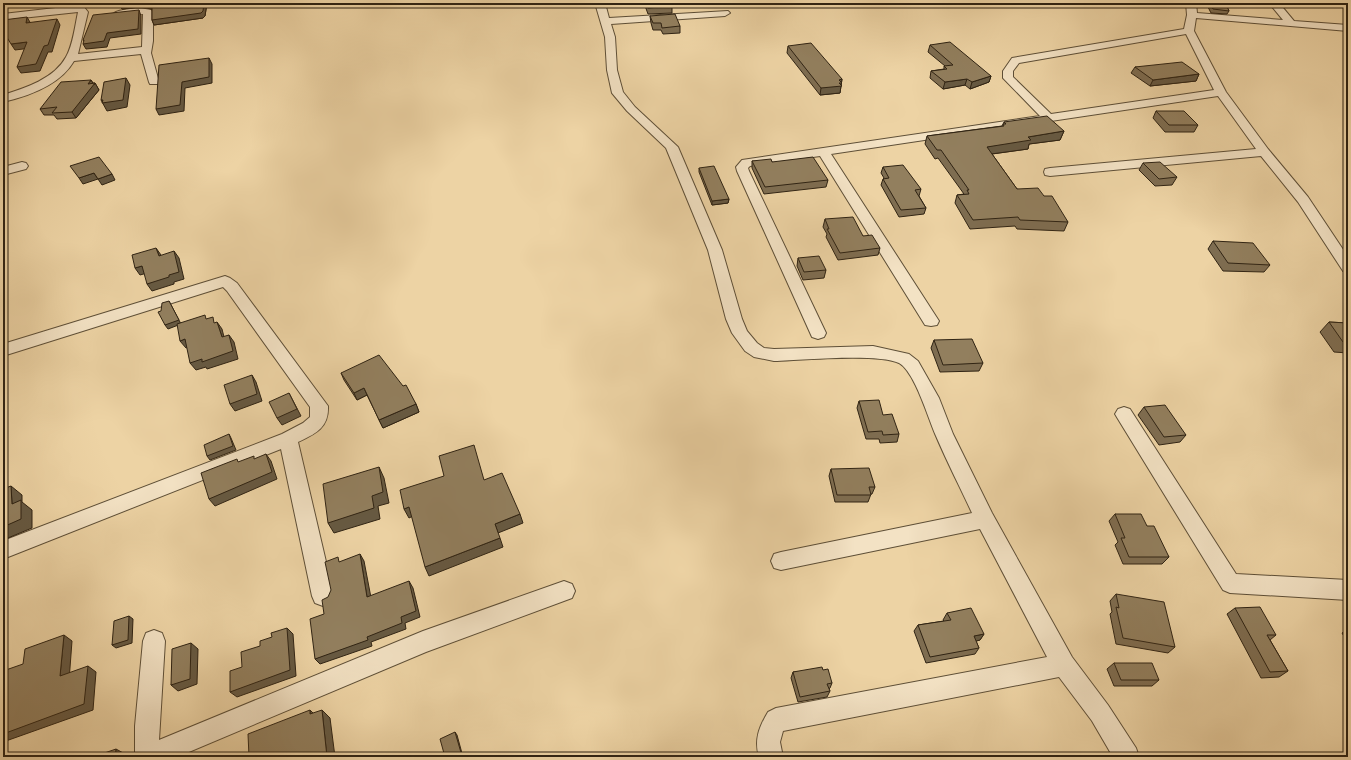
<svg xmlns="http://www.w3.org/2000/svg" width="1351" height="760" viewBox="0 0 1351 760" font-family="'EB Garamond',serif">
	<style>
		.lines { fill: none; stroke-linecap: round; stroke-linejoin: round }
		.minor-casing { stroke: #5e4f37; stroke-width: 2 }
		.minor { fill: #f3e2c4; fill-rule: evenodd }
		.wall { fill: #7e6d51; stroke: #2f2313 }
		.shaded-wall { fill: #665942; stroke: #2f2313 }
		.building { fill: #927f5e; stroke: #2f2313 }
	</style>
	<rect width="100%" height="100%" fill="#edd3a4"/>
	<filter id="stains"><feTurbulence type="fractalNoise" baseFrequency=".005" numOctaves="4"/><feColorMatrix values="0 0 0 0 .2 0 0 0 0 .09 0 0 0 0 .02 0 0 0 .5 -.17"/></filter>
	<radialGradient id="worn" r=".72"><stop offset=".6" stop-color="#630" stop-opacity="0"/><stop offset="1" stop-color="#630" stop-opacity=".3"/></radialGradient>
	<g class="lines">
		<g class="minor-casing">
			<g id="minor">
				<path d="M595 3H605L609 18 728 11 730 13 725 16 611 24 615 37 617 70 623 92 635 107 678 147 722 250 742 319 747 331 757 343 764 348 774 349 873 346 909 354 918 361 939 398 953 434 992 513 1072 657 1108 705 1136 748 1139 757H1113L1092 721 1059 677 783 731 780 742 783 757H759C754 740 759 727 768 712L776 708 1047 657 980 529 781 570 774 568 771 561 774 554 781 552 972 513C960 487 947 462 936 436 928 418 915 372 899 363 878 353 801 360 774 361L754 357 745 351 732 333 726 319 708 250 666 148 627 111 612 93 607 70 605 37Z"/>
				<path d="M1186 3H1196L1197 13 1283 20 1269 3H1279L1294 21 1348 25V31L1196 18 1194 31 1226 92 1268 149 1308 197 1348 257V273L1343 271 1298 202 1261 156 1050 176 1045 175 1044 172 1045 169 1050 168 1256 149 1218 96 831 154 939 321 937 325 931 326 925 325 820 156 750 166 748 168 749 171 826 333 824 337 818 339 812 337 737 171 736 167 742 160 1040 116 1003 78V71L1012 58 1184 29 1187 15ZM1186 34 1214 90 1051 114 1013 77V71L1019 63Z"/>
				<path d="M73 6 84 7 88 12 78 54 142 47 143 14 118 17 113 14C119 8 143 8 151 10L153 12V41L151 53 159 82 158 84H150L149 82 141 54 74 61C60 85 29 96 3 102V95C25 88 54 79 66 57 73 45 75 26 78 12L3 20V14Z"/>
				<path d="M22 162 26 163 28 166 26 169 3 175V167Z"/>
				<path d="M225 276 230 278 237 283 328 406C329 428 315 434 298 442L334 596 331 603 323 606 315 603 312 596 281 449 3 559V541L282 434 303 423 310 417V407L227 291 223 287 3 356V344Z"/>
				<path d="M1124 407 1130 409 1236 574 1348 580V600L1230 593 1223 590 1118 419 1115 414 1118 409Z"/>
				<path d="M564 581 572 584 575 591 572 598 426 652 177 757H135V726L143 641 146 633 154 630 162 633 165 641 159 740 423 631Z"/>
			</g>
		</g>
		<use href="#minor" class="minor"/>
	</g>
	<g class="wall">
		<path d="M120 3H207L205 16 203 18 154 25 152 20V9L140 7 122 9Z"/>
		<path d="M644 3H670L672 6V13L648 14Z"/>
		<path d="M1206 3H1227L1228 5 1227 7 1229 11 1227 14 1211 13Z"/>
		<path d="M650 16 680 26V33L663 34 661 30H653L651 23Z"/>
		<path d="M930 45 991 76 989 82 970 89 965 85 943 89 930 78 931 71 944 69V66H945L928 52Z"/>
		<path d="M788 46 842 79 840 93 820 95 787 53Z"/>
		<path d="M1135 67 1199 74 1196 81 1150 86 1131 73Z"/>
		<path d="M91 80 93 83H95L99 90 76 118 57 119 54 115H44L40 109Z"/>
		<path d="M1156 111 1198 125 1194 132H1165L1153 118Z"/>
		<path d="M1004 122 1064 131 1060 140 1029 144 1028 149 992 154 1017 189 1044 196 1068 222 1064 231 1017 229 1015 226 970 229 955 203 957 195 964 194 938 158 935 159 925 144 927 136 1002 126Z"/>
		<path d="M752 161 772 162 828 180 826 187 764 194 752 168Z"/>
		<path d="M1143 163 1177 177 1172 185 1155 186 1139 170Z"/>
		<path d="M883 167 921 189 919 196 926 208 924 214 899 217 881 185 883 179 884 178 881 173Z"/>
		<path d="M699 168 729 199 728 203 712 205 699 172Z"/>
		<path d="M825 219 863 236 880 248 878 255 838 260 826 237 827 234 823 227Z"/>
		<path d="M1213 241 1270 265 1264 272 1223 271 1208 249Z"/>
		<path d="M798 258 826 270 824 278 803 280 797 266Z"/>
		<path d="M1329 322 1348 323V353L1334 352 1320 332Z"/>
		<path d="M934 340 983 363 979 371 940 372 931 348Z"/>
		<path d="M341 373 403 386 416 404 419 412 383 428 367 395 357 400 344 380Z"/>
		<path d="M859 401 883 415 899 434 897 442 880 443 879 439H866L857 408Z"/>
		<path d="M1144 407 1186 435 1180 442 1159 445 1138 415Z"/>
		<path d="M831 469 875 487 872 494H871L868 502H835L829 476Z"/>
		<path d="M1115 514 1147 526 1169 557 1162 564H1123L1115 545 1118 542 1109 521Z"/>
		<path d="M1116 594 1175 647 1168 653 1116 644 1110 614 1112 612 1110 601Z"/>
		<path d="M1235 608 1276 635 1270 640 1288 671 1279 677 1261 678 1227 614Z"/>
		<path d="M947 613 984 634 980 640 976 641 979 648 975 654 926 663 914 631 918 625 944 621 943 620Z"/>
		<path d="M1348 629V643L1342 633Z"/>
		<path d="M1114 663 1159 680 1152 686H1114L1107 669Z"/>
		<path d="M823 670 832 683 830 688 829 689 830 691 827 697 798 702 791 678 793 672Z"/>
	</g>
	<g class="shaded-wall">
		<path d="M126 3H138L140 7 122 9 119 4Z"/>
		<path d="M204 3H207L205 16 203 18 154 25 152 20Z"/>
		<path d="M139 10 141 16V34L110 38 107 47 86 49 83 44 85 43 83 40 107 33Z"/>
		<path d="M27 17 31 24 26 23Z"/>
		<path d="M57 19 60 25 52 52H48L40 71 21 73 17 67Z"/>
		<path d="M27 42 31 48 15 50 11 44Z"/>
		<path d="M209 58 212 64V83L185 88 184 111 159 115 156 109 182 82Z"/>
		<path d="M1199 74 1196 81 1150 86 1153 80Z"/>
		<path d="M991 76 989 82 970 89 972 82Z"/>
		<path d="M126 78 130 85 127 107 107 111 101 100Z"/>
		<path d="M842 79 840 93 820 95 821 88 839 80Z"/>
		<path d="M967 79 965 85 943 89 945 82Z"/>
		<path d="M91 80 94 85 95 83 99 90 76 118 72 112 88 84Z"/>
		<path d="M1064 131 1060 140 1029 144 1028 149 984 155 987 147 1028 137Z"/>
		<path d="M94 173 98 179 83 184 79 178Z"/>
		<path d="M112 174 115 180 102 185 98 179Z"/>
		<path d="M729 199 728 203 712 205V201Z"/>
		<path d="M156 248 161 255 159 256Z"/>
		<path d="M174 251 179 258 184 279 174 282V284L152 291 147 284 169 275Z"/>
		<path d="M142 266 147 273 140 275 135 268Z"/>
		<path d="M169 301 181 324 168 329 165 325Z"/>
		<path d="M217 322 222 329 226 345 222 337Z"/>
		<path d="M229 335 234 342 238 359 207 369 206 367 196 370 190 363Z"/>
		<path d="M185 339 191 346 186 348 180 341Z"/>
		<path d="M252 375 256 382 262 401 235 411 230 404Z"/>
		<path d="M364 388 367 395 357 400 354 393Z"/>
		<path d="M289 393 301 416 282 425 277 418Z"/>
		<path d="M416 404 419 412 383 428 379 420Z"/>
		<path d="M229 434 231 438 236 450 210 460 207 456Z"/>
		<path d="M266 454 271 461 277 479 215 506 209 499Z"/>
		<path d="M379 467 384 478 389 503 378 506 380 519 334 533 328 523 372 496Z"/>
		<path d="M11 486 22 495V502L32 510V528L3 540V527L12 504Z"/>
		<path d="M409 507 413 516 409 518 404 509Z"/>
		<path d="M520 514 523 523 498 533 495 524Z"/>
		<path d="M500 538 503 547 429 576 425 567Z"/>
		<path d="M360 554 364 561 372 603 367 597Z"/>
		<path d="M409 581 413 588 420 617 405 623 406 629 371 642 372 646 320 664 315 659 367 637 401 617Z"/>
		<path d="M129 616 133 619 132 643 116 648 112 645Z"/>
		<path d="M287 628 293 634 296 676 237 697 230 692Z"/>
		<path d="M984 634 980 640 969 643 974 636Z"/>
		<path d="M64 635 72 641 69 681 60 676Z"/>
		<path d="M191 643 198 649 197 684 178 691 171 685Z"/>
		<path d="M88 666 96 672 93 710 3 742V734Z"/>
		<path d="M310 710 318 718 310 714Z"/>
		<path d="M322 710 330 718 335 757H327Z"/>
		<path d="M455 732 457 735 463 757H459Z"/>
		<path d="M116 749 125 754V757H115Z"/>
	</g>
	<g class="building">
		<path d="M144 3H204L203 11 201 13 152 20V7L150 4Z"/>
		<path d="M646 3H670L672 6 648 8Z"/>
		<path d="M1210 3H1227L1228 5 1226 4 1229 11 1213 9Z"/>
		<path d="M139 10 138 29 107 33 104 41 83 44 84 40H83L93 15Z"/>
		<path d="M675 14 680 26 662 28 661 23H653L650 16Z"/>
		<path d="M27 17 26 23 57 19 48 45 44 46 36 64 17 67 27 42 11 44 3 31V20Z"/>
		<path d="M950 42 991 76 972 82 967 79 945 82 931 71 947 69 944 66 953 65 930 45Z"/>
		<path d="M811 43 842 79 839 80 842 83H839L842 86 821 88 788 46Z"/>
		<path d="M209 58V77L182 82 180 105 156 109 159 65Z"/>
		<path d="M1182 62 1199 74 1153 80 1135 67Z"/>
		<path d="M126 78 123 100 102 103 103 100H101L104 82Z"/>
		<path d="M91 80 88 84 95 83 72 112 52 113 57 107 40 109 61 82Z"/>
		<path d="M1156 111H1184L1198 125H1169Z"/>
		<path d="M1047 116 1064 131 1028 137 1031 140 987 147 1017 189 1038 188 1044 196H1052L1068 222 1020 220 1018 217 973 220 957 195 969 194 967 190H969L941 150H937L927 136 1004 126 1003 124H1006L1004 122Z"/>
		<path d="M99 157 112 174 98 179 94 173 79 178 70 166Z"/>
		<path d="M813 157 828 180 765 187 752 161 771 159 772 162Z"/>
		<path d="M1160 162 1177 177 1159 179 1143 163Z"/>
		<path d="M903 165 921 189 915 190 926 208 901 210 883 179 889 178 883 167Z"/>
		<path d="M714 166 729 199 712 201 699 168Z"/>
		<path d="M853 217 863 236 872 235 880 248 840 253 827 229H829L825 219Z"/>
		<path d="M1213 241 1253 243 1270 265 1228 263Z"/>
		<path d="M156 248 159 256 174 251 179 272 169 275V277L147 284 142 266 135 268 132 255Z"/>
		<path d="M819 256 826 270 804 272 798 258Z"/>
		<path d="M169 301 179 320 165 325 158 312 161 311 162 303Z"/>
		<path d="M205 315 206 319 213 317 214 323 217 322 222 337 229 335 233 351 202 362V359L190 363 185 339 180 341 177 324Z"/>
		<path d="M1329 322 1348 323V342H1343Z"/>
		<path d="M972 339 983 363 943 365 934 340Z"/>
		<path d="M379 355 403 386 406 385 416 404 379 420 364 388 354 393 341 373Z"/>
		<path d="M252 375 257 394 230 404 224 385Z"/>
		<path d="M289 393 297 409 277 418 269 402Z"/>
		<path d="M879 400 883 415 892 414 899 434 883 435 882 431 868 432 859 401Z"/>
		<path d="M1165 405 1186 435 1164 437 1144 407Z"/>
		<path d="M229 434 233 446 207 456 204 445Z"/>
		<path d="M474 445 484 480 502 473 520 514 495 524 500 538 425 567 409 507 404 509 400 490 444 476 439 456Z"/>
		<path d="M266 454 272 472 209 499 201 473 237 459 238 462 254 456V459Z"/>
		<path d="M379 467 383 492 372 496 374 508 328 523 323 484Z"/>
		<path d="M869 468 875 487H869L871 495H837L831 469Z"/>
		<path d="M11 486 12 504 21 500V519L3 527V489Z"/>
		<path d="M1115 514H1141L1147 526H1154L1169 557H1129L1121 538H1125Z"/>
		<path d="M360 554 367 597 409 581 416 611 401 617 402 623 367 637 368 640 315 659 310 619 324 614 322 600 328 597 331 590 325 562 338 557 339 562Z"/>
		<path d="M1116 594 1164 602 1175 647 1123 638 1116 607 1119 608Z"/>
		<path d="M1260 607 1276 635H1267L1288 671 1270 672 1235 608Z"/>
		<path d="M971 608 984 634 974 636 979 648 930 657 918 625 951 620 947 613Z"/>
		<path d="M129 616 128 640 112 645 114 621Z"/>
		<path d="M287 628 290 670 230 692V671L242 667 241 652 260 646V641L272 637 271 633Z"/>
		<path d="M64 635 60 676 88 666 84 704 3 734V671L23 664 25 649Z"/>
		<path d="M191 643 190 679 171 685 172 649Z"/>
		<path d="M1114 663H1152L1159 680H1121Z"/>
		<path d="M822 667 823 670 828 669 832 683 827 684 830 691 800 697 793 672Z"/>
		<path d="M310 710V714L322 710 327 757H249L248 734Z"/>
		<path d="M455 732 462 756 459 757H445L440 739Z"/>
		<path d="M116 749 115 757H93Z"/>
		<path d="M948 753 950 757H924Z"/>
	</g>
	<rect width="1351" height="760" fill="none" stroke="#edd3a4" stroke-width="16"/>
	<rect x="4" y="4" width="1343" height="752" fill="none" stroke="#2f2313" stroke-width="2"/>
	<rect x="8" y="8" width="1335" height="744" fill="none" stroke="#2f2313"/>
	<rect width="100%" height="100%" filter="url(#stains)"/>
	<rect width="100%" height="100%" fill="url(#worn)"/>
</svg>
